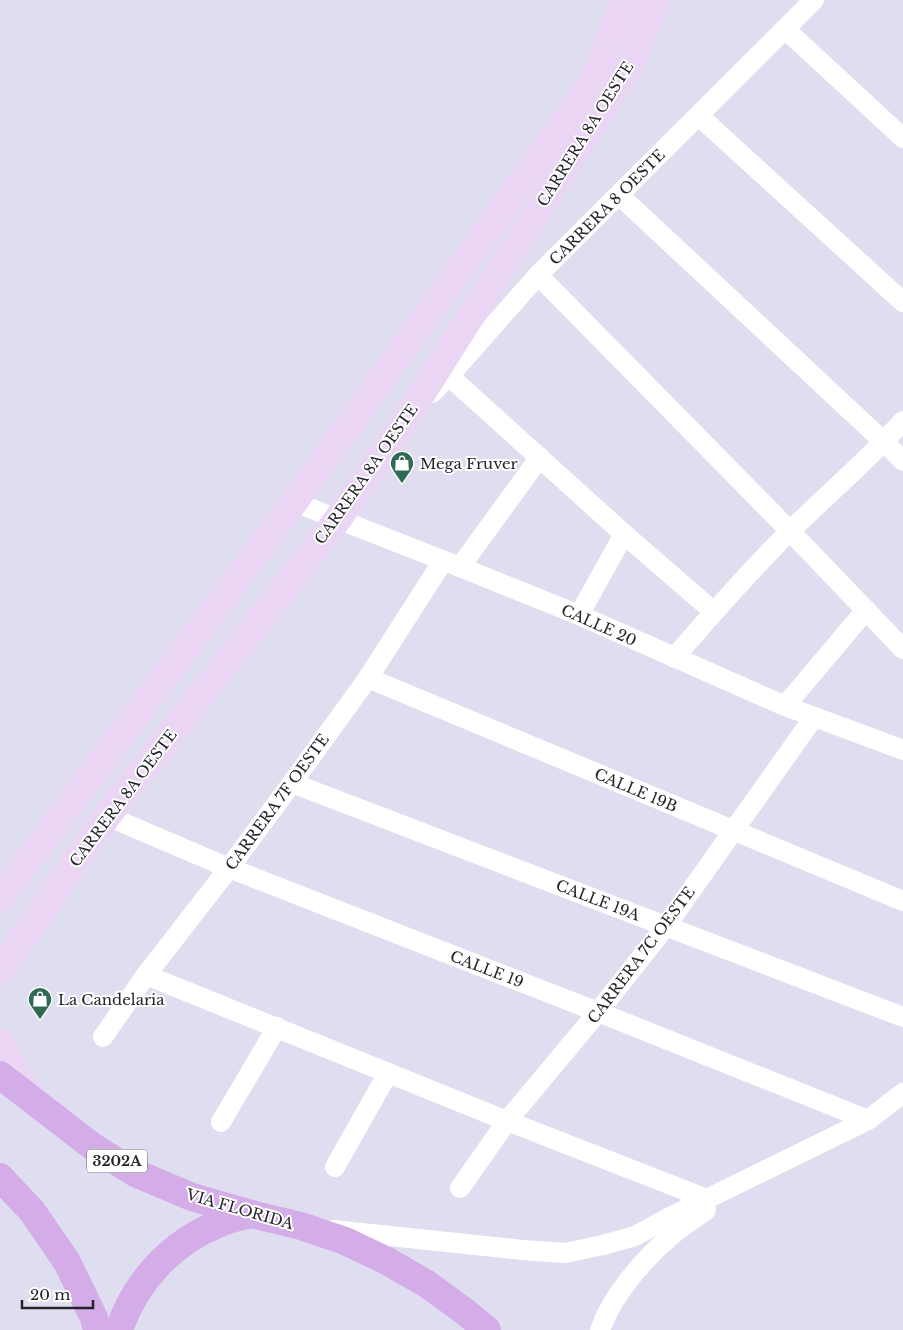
<svg xmlns="http://www.w3.org/2000/svg" width="903" height="1330" viewBox="0 0 903 1330" font-family="'Libre Baskerville',serif">
	<style>
		.lines { fill: none; stroke-linecap: round; stroke-linejoin: round }
		.street { stroke: #fff; stroke-width: 20 }
		.secondary { stroke: #ead5f4; stroke-width: 28 }
		.primary { stroke: #d4ace8; stroke-width: 28 }
		.labels { text-anchor: middle; dominant-baseline: central; stroke-width: 4; stroke-linejoin: round; paint-order: stroke }
		.shield { fill: #fff; stroke: #66666b; stroke-width: 1 }
		.shield-label { font-size: 14px; font-weight: bold; fill: #25242b }
		.street-label { font-size: 15px; fill: #25242b; stroke: #fff }
		.poi-label { font-size: 15px; fill: #25242b; stroke: #fff; text-anchor: start }
	</style>
	<rect width="100%" height="100%" fill="#dfdef0"/>
	<g class="lines">
		<g class="street">
			<path d="M785 29 903 138"/>
			<path d="M699 116 903 302"/>
			<path d="M619 195 884 442 903 461"/>
			<path d="M538 275 790 531 903 649"/>
			<path d="M449 376 624 534 714 612"/>
			<path d="M432 393 449 376 538 275 814 0"/>
			<path d="M294 502 460 567 579 615 785 706 903 750"/>
			<path d="M460 567 540 457"/>
			<path d="M579 615 624 534"/>
			<path d="M674 658C711 615 750 571 790 531 828 494 868 460 903 421"/>
			<path d="M368 678 903 901"/>
			<path d="M785 706 866 610"/>
			<path d="M292 783 903 1017"/>
			<path d="M107 816 229 868 598 1012 868 1120"/>
			<path d="M146 975 507 1121 707 1199"/>
			<path d="M103 1037 146 975 229 868 292 783 368 678 443 561"/>
			<path d="M221 1122 277 1027"/>
			<path d="M335 1167 388 1073"/>
			<path d="M460 1188 507 1121 598 1012 666 926 814 717"/>
			<path d="M333 1230 523 1250 565 1253 603 1245 635 1236 668 1218 868 1120 903 1093"/>
			<path d="M600 1330C613 1293 647 1255 678 1230 687 1223 697 1217 706 1210"/>
		</g>
		<g class="secondary">
			<path d="M0 898 294 502 594 80 625 0"/>
			<path d="M0 971 107 816 338 519 406 418 631 64 656 0"/>
			<path d="M0 1042C9 1062 19 1080 32 1097"/>
		</g>
		<g class="primary">
			<path d="M0 1075 92 1146 135 1173 192 1197 251 1214 301 1226 345 1241 387 1261 427 1284 464 1311 487 1330"/>
			<path d="M0 1177 32 1211 67 1262 94 1318 97 1330"/>
			<path d="M119 1330C135 1282 171 1243 218 1224 228 1219 240 1217 251 1214"/>
		</g>
	</g>
	<defs>
		<g id="shop-pin" transform="scale(1.25)"><path d="M0 17L-7.5 6A9.5 9.5 0 1 1 7.5 6Z" fill="#316a52" stroke="#fff"/><path d="M-5-2.5h2.3a2.7 3.5 0 0 1 5.4 0H5L5.5 6h-11ZM-1.5-2.5h3a1.5 2.3 0 0 0-3 0Z" fill="#fff"/></g>
	</defs>
	<g fill-rule="evenodd">
		<use href="#shop-pin" x="402" y="463"/>
		<use href="#shop-pin" x="40" y="999"/>
	</g>
	<g class="labels">
		<rect class="shield" x="87" y="1149.5" width="60" height="23" rx="4"/>
		<g class="shield-label">
			<text x="117" y="1161">3202A</text>
		</g>
		<g class="street-label">
			<text transform="translate(585 134) rotate(-58)">CARRERA 8A OESTE</text>
			<text transform="translate(607 207) rotate(-45)">CARRERA 8 OESTE</text>
			<text transform="translate(366 474) rotate(-55)">CARRERA 8A OESTE</text>
			<text transform="translate(599 625) rotate(24)">CALLE 20</text>
			<text transform="translate(636 790) rotate(23)">CALLE 19B</text>
			<text transform="translate(123 798) rotate(-53)">CARRERA 8A OESTE</text>
			<text transform="translate(277 802) rotate(-54)">CARRERA 7F OESTE</text>
			<text transform="translate(598 900) rotate(21)">CALLE 19A</text>
			<text transform="translate(641 955) rotate(-53)">CARRERA 7C OESTE</text>
			<text transform="translate(487 969) rotate(21)">CALLE 19</text>
			<text transform="translate(240 1209) rotate(16)">VIA FLORIDA</text>
		</g>
		<g class="poi-label">
			<text x="420" y="463">Mega Fruver</text>
			<text x="58" y="999">La Candelaria</text>
		</g>
	</g>
	<path d="M22 1300v8h71v-8" fill="none" stroke="#25242b" stroke-width="2.5"/>
	<text x="30" y="1300" font-size="15" fill="#25242b" stroke="#ffffff" stroke-width="4" paint-order="stroke">20 m</text>
</svg>
